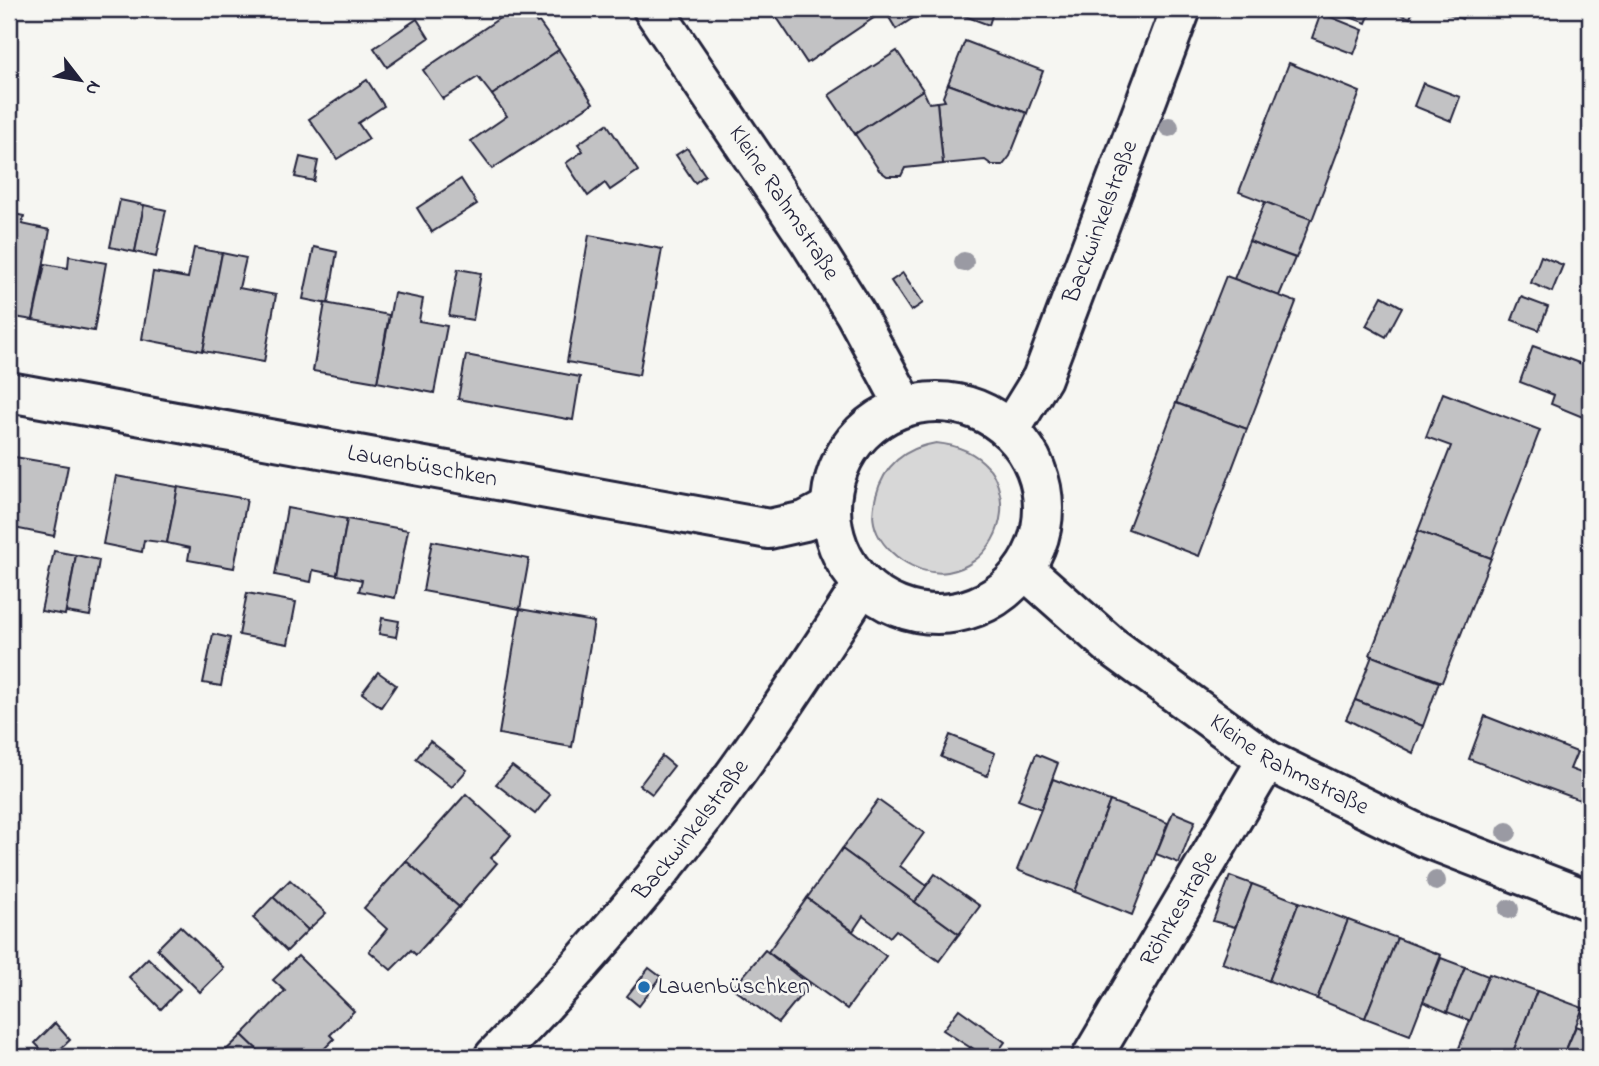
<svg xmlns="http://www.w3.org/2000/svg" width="1599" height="1066" viewBox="0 0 1599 1066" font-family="'Indie Flower',sans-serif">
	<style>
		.green { fill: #d7d7d7; stroke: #7c7c89; stroke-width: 2 }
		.building { fill: #c2c2c4; stroke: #22223b; stroke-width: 2 }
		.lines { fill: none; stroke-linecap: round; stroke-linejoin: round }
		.minor-casing { stroke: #22223b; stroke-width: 44 }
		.major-casing { stroke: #22223b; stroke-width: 44 }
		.minor { stroke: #f6f6f2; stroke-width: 38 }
		.major { stroke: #f6f6f2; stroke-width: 38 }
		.tree { fill: #9a9aa3 }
		.poi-dot { fill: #1f6fb2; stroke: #f6f6f2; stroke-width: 2.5 }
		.labels { text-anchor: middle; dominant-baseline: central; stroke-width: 5; stroke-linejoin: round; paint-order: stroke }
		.street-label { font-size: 24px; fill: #22223b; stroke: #f6f6f2 }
		.poi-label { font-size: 24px; fill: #22223b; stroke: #f6f6f2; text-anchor: start }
	</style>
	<rect width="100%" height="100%" fill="#f6f6f2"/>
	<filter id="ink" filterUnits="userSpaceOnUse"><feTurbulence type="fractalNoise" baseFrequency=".0143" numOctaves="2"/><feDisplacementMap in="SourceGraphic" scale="14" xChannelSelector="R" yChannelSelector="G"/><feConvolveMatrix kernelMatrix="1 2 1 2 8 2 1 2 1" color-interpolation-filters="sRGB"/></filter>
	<g filter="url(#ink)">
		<path class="green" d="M936 443C956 445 974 451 988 467 993 471 996 480 998 486 1010 522 988 565 948 572 918 577 880 552 874 523 872 515 874 504 876 496 884 465 905 448 936 443Z"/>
		<g class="building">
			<path d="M513 9H527L537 23 539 22 559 50 492 95 478 77 443 99 423 70Z"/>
			<path d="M787 9H869L875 17 807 63 776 16Z"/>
			<path d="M884 9H927L896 29Z"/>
			<path d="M946 9H994L989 25Z"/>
			<path d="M1037 9H1063L1060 18Z"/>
			<path d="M1328 9H1372L1366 23Z"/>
			<path d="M1386 9H1414L1410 18Z"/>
			<path d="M1436 9H1466L1462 19Z"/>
			<path d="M1321 13 1363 30 1354 54 1312 38Z"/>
			<path d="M417 19 429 38 387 67 374 48Z"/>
			<path d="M965 41 1043 71 1027 113 948 84Z"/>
			<path d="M559 50 593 103 492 169 471 141 507 116 492 95Z"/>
			<path d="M897 51 923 90 855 134 829 95Z"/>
			<path d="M1289 63 1360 92 1312 220 1239 192Z"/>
			<path d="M367 80 384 106 358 123 369 139 337 159 309 119Z"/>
			<path d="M1423 83 1460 97 1451 121 1414 106Z"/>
			<path d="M948 84 1027 113 1010 156 1003 165H992L985 160 943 164 937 102 945 101 943 97Z"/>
			<path d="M923 90 929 103 937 102 943 164 905 168 901 176H887L879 170 855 134Z"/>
			<path d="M607 124 638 171 610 190 605 183 588 196 566 163 583 151 578 144Z"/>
			<path d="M687 148 705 175 695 183 676 155Z"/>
			<path d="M300 157 318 161 314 181 295 177Z"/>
			<path d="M461 179 477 204 432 232 417 208Z"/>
			<path d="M120 200 144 205 135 252 110 247Z"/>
			<path d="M1265 202 1311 219 1296 258 1249 241Z"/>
			<path d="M144 205 166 210 156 257 135 252Z"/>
			<path d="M9 213 24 216 22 224 50 230 33 320 9 316Z"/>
			<path d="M589 235 662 249 639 375 567 362Z"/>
			<path d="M1249 241 1295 258 1279 296 1234 279Z"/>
			<path d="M314 247 337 252 328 304 303 299Z"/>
			<path d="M194 248 222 253 203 351 142 339 153 272 188 278Z"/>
			<path d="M222 253 246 258 239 288 276 295 264 362 203 351Z"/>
			<path d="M69 256 106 263 94 331 33 320 45 264 68 268Z"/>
			<path d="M1541 256 1563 265 1552 292 1531 283Z"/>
			<path d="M458 269 481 273 473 320 449 316Z"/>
			<path d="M903 273 923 303 911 311 891 281Z"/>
			<path d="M1226 276 1296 302 1247 429 1176 403Z"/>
			<path d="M394 293 423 299 419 321 447 326 434 393 377 382Z"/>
			<path d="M1382 296 1402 307 1386 337 1366 326Z"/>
			<path d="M1521 297 1548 307 1539 330 1512 320Z"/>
			<path d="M325 303 389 315 377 382 313 371Z"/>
			<path d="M1533 346 1590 367V420L1551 404 1554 395 1520 382Z"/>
			<path d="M466 355 580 377 573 420 458 399Z"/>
			<path d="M1443 393 1540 430 1491 558 1418 531 1451 446 1426 437Z"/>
			<path d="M1176 403 1247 429 1199 556 1128 529Z"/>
			<path d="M9 456 68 466 54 536 9 527Z"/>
			<path d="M116 476 178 487 167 543 144 540 142 552 103 544Z"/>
			<path d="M178 487 247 499 234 568 188 560 190 548 167 543Z"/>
			<path d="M287 508 347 519 337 575 313 570 311 582 275 575Z"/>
			<path d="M347 519 408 530 395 598 359 591 362 580 337 575Z"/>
			<path d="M1418 531 1491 558 1442 682 1370 655Z"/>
			<path d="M432 541 529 559 520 609 423 591Z"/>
			<path d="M54 551 76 555 65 615 41 611Z"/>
			<path d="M76 555 99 560 90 616 66 612Z"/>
			<path d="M247 593 296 602 288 644 239 635Z"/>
			<path d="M520 609 594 622 572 747 499 734Z"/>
			<path d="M382 618 399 621 396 637 379 634Z"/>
			<path d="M213 634 230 638 221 686 203 683Z"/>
			<path d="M1372 656 1439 682 1423 726 1355 700Z"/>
			<path d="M378 672 396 685 381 707 362 693Z"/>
			<path d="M1355 700 1423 726 1413 753 1346 719Z"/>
			<path d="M1485 716 1577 752 1570 769 1589 776 1580 800 1469 759Z"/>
			<path d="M950 735 995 753 987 776 941 757Z"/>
			<path d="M430 741 467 770 452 787 416 759Z"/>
			<path d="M1036 754 1058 763 1041 809 1018 800Z"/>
			<path d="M662 756 674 766 652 794 640 785Z"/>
			<path d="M512 766 550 795 535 814 496 784Z"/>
			<path d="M1053 779 1110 801 1075 892 1017 870Z"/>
			<path d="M466 794 511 835 491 858 497 863 459 907 406 861Z"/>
			<path d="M878 800 924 833 900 866 927 886 915 902 842 849Z"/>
			<path d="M1110 801 1168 823 1132 915 1075 892Z"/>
			<path d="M1173 812 1195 821 1179 863 1156 854Z"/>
			<path d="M842 849 959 934 939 961 896 930 890 937 863 916 853 931 807 898Z"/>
			<path d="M406 861 459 907 416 955 411 950 391 970 369 951 387 929 364 908Z"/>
			<path d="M935 874 980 906 959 934 915 902Z"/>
			<path d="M1230 876 1252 884 1235 927 1213 921Z"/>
			<path d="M290 880 326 913 308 930 273 897Z"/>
			<path d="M1252 884 1299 902 1269 981 1222 963Z"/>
			<path d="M273 897 308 930 287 951 253 918Z"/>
			<path d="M807 898 886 956 847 1009 768 952Z"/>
			<path d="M1299 902 1348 920 1317 999 1269 981Z"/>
			<path d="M1348 920 1397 938 1365 1018 1317 999Z"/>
			<path d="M180 926 224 968 200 992 157 949Z"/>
			<path d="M1397 938 1441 955 1410 1035 1365 1018Z"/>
			<path d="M765 950 809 985 778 1023 733 988Z"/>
			<path d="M298 956 354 1011 330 1035 334 1039 316 1057H265L242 1035 285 991 273 980Z"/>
			<path d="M148 958 180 989 161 1009 129 977Z"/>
			<path d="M1441 958 1465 967 1447 1012 1423 1002Z"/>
			<path d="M1465 967 1488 976 1471 1021 1447 1012Z"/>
			<path d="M649 968 661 977 639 1006 627 996Z"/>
			<path d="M1489 974 1537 991 1511 1057H1468L1457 1053Z"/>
			<path d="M1537 991 1583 1008 1563 1057H1511Z"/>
			<path d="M959 1009 1005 1042 994 1057H985L943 1030Z"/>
			<path d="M55 1023 70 1040 52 1057H48L35 1043Z"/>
			<path d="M1576 1026 1590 1031V1057H1563Z"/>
			<path d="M242 1035 265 1057H219Z"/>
			<path d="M971 1047 985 1057H962Z"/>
		</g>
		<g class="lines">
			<g class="minor-casing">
				<g id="minor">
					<path id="s1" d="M653 9 809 240 855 313 905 406"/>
					<path id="s2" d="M9 392 769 529 805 521 831 507"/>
					<path id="s3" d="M1024 569 1110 645 1267 760 1422 836 1590 901"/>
					<path id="s4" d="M1092 1057 1267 760"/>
				</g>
			</g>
			<g class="major-casing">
				<g id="major">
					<circle cx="937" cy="508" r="106"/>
					<path id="s5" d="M1010 430 1042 378 1181 9"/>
					<path id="s6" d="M494 1057C564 985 632 908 694 829 755 751 809 667 863 584"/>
				</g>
			</g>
			<use href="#minor" class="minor"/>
			<use href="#major" class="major"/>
		</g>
		<g class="tree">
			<circle cx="1169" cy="127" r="10"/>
			<circle cx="964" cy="262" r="10"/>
			<circle cx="1507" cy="832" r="10"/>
			<circle cx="1436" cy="881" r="10"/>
			<circle cx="1509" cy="909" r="10"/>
		</g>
	</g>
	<circle class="poi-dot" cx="644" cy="987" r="7"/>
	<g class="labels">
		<g class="street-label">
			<text stroke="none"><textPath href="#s1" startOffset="234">Kleine Rahmstraße</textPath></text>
			<text stroke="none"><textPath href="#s5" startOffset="228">Backwinkelstraße</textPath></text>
			<text stroke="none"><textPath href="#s2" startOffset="420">Lauenbüschken</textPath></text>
			<text stroke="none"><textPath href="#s3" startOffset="331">Kleine Rahmstraße</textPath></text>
			<text stroke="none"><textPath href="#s6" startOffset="301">Backwinkelstraße</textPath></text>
			<text stroke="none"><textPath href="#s4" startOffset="172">Röhrkestraße</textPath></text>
		</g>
		<g class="poi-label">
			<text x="658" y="987">Lauenbüschken</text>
		</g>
	</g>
	<rect width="1599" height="1066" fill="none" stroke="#f6f6f2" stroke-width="35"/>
	<rect x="18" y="18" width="1564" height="1031" fill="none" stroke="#22223b" stroke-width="2.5" filter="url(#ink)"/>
	<g transform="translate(80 80) rotate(121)" stroke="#f6f6f2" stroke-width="5" paint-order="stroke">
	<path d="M0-5L12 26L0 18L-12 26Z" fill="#22223b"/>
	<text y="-10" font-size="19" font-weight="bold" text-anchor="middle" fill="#22223b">N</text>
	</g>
</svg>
